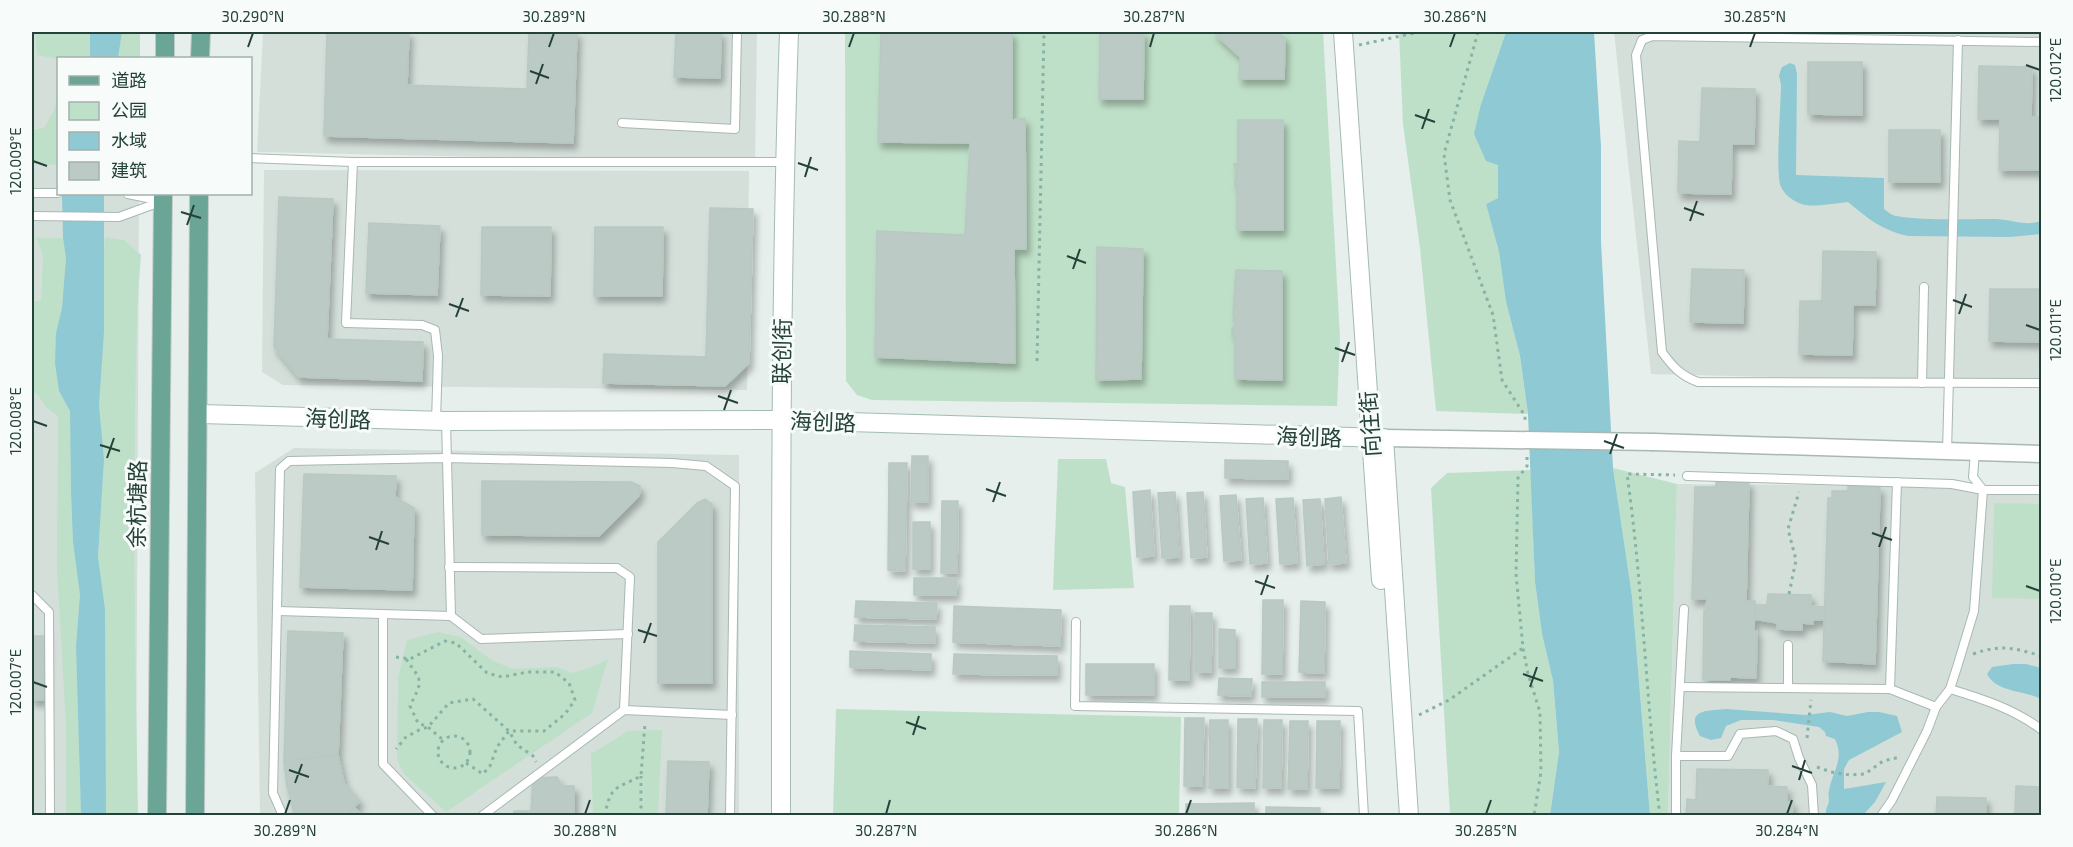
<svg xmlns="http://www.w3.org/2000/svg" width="2073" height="847" viewBox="0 0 2073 847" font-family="'Exo 2','Noto Sans SC',sans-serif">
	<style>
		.built { fill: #d4dfda }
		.green { fill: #bfe0c8 }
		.water { fill: #8ec9d4 }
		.building { fill: #bbcac4; stroke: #b8c9c2; stroke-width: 1.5; filter: url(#shadow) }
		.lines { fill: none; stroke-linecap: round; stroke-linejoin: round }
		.lane-casing { stroke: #a8b8b2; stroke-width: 10 }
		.street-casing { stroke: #a8b8b2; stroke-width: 19 }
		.secondary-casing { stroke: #a4bbb3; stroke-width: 20 }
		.primary-casing { stroke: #c2cac8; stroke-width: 20 }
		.path { stroke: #86b3a5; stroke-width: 3; stroke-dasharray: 3 4.5; stroke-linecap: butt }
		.lane { stroke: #fff; stroke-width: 8 }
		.street { stroke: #fff; stroke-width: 16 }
		.secondary { stroke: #fff; stroke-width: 18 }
		.primary { stroke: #6aa596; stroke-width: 18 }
		.street-bridge-casing { stroke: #a8b8b2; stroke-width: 19; stroke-linecap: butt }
		.street-bridge { stroke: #fff; stroke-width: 16 }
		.ticks { fill: none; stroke: #24423a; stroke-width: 2 }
		.labels { text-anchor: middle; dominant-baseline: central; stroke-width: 6; stroke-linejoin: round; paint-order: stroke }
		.street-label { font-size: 22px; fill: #24423a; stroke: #f7fbf9 }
		.neatline { fill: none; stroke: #24423a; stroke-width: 2 }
		.ticks-label { font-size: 15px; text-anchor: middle; fill: #24423a }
	</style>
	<defs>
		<filter id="shadow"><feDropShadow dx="3.5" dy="6" stdDeviation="3" flood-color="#0004"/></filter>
	</defs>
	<rect width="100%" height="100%" fill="#e6efeb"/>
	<g class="built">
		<path d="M32 32H139V58H58V194H139L136 815H32Z"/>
		<path d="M263 32H757L755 163 257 152Z"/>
		<path d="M1614 32H2041V384L1651 374Z"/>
		<path d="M264 170 749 171 747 390 283 385 262 372Z"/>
		<path d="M294 448 739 455V815H260L255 473Z"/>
		<path d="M1677 484 2041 487V815L1668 816Z"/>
	</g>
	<g class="green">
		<path d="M35 32H90V58L58 59 37 55Z"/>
		<path d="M122 32H140V58H118Z"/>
		<path d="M845 32H1323L1340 338 1337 406 872 400 857 395 846 381Z"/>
		<path d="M1399 32H1506L1481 104 1498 165V198L1486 204 1499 252 1506 302 1520 356 1528 414 1436 411 1420 248 1403 124Z"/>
		<path d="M58 90V165L32 164V130L44 128 55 108Z"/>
		<path d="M105 237 124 240 141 255C136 313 136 370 135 428 133 557 136 686 138 815H106L105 609 98 557 104 459 99 403 104 332 102 281Z"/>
		<path d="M36 238H63L66 258 62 308 56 333 59 391 70 411 71 492 73 542 80 595 76 646 81 815H66V725L57 570 58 416 46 407 37 394 32 392V302L41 300 43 255Z"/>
		<path d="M1058 459H1106L1111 483 1125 487 1134 588 1053 590Z"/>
		<path d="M1613 468 1677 484 1668 815H1650L1632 596Z"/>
		<path d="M1531 470 1535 582 1542 634 1553 681 1559 752 1550 815H1450L1431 488 1447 473Z"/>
		<path d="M1994 503 2041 504V599L1992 598Z"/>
		<path d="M438 632 461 637 490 659 512 669 557 667 572 673 589 668 608 659 592 713 446 812 405 775 397 760 398 678 407 640Z"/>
		<path d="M836 709 1181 717 1179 815 945 816 845 813V815H833Z"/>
		<path d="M662 730 658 815H593L591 754 628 731Z"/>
	</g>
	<g class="water">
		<path d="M90 32H122L118 58H90Z"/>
		<path d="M1506 32H1594L1601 147V242L1613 468 1632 596 1650 815H1550L1559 752 1553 681 1542 634 1535 582 1528 414 1520 356 1506 302 1499 252 1486 204 1498 198V165L1486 161 1474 134 1481 104Z"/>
		<path d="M1790 63 1795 65 1797 74 1796 175 1884 178V209C1888 212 1891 215 1896 216 1926 221 1964 219 1995 219 2011 219 2025 227 2041 221V234L2010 237 1908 236C1883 231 1867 218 1848 202 1834 203 1820 207 1806 205 1797 204 1785 196 1781 187 1775 175 1781 104 1781 85L1779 75 1782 67Z"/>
		<path d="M62 194H104V332L99 405 104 459 98 557 105 609 106 815H81L76 646 80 595 73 542 71 492 70 411 59 391 55 363 56 333 62 308 66 258 63 238Z"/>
		<path d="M2013 664H2026L2041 668V699C2024 690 1997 693 1987 674L1992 667Z"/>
		<path d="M1726 709 1806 715 1830 712 1847 716 1868 712H1879L1897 716 1902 732 1849 760 1844 769V789L1886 782 1875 802 1863 815H1826C1825 809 1828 807 1829 801 1829 798 1828 794 1829 791 1832 772 1845 759 1835 739L1826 736 1825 732 1819 727 1773 720H1741L1726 726 1721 738 1711 740 1700 736C1685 709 1706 711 1726 709Z"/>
	</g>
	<g class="building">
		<path d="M327 32H409L407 85 527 89 529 32H577L573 143 324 136Z"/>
		<path d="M676 32H721L720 78 674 77Z"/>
		<path d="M881 32H1012V120L1025 118 1026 249H1014L1015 363 875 357 877 231 965 235 970 143 878 142Z"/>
		<path d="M1100 32H1144L1143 99H1099Z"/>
		<path d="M1213 32H1278L1285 38 1284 79H1239L1240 57Z"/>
		<path d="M1808 62H1862V115L1808 114Z"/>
		<path d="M1979 66 2032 67 2031 117H2042V170H1999L2000 119H1978Z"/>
		<path d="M1702 88 1755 89 1754 144H1732L1731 194 1678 193 1679 141 1700 142Z"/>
		<path d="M1238 120H1283V230H1237V186H1235V178H1237L1234 164H1238Z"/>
		<rect x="1889" y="130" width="51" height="52"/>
		<path d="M279 197 333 199 327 339 423 342 422 381 299 377 274 347Z"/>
		<path d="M710 208 753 209 749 363 725 386 603 383 604 354 706 357Z"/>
		<path d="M369 223 440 226 437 295 366 293Z"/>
		<path d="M482 227H551L550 296 481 295Z"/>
		<path d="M595 227H663L662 296H594Z"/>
		<path d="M1097 247 1143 249 1141 379 1096 380Z"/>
		<path d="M1823 251 1876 252 1875 305H1853L1852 355 1799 354 1800 301H1822Z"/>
		<path d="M1692 269 1744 270 1743 323 1690 322Z"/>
		<path d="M1236 270 1282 271V380L1235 379V337L1232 335V328L1235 327 1233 314Z"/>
		<path d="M1990 289H2042V364L2041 342 1989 341Z"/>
		<path d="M912 456H928V502H911Z"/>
		<path d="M1225 460 1288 461V479L1225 478Z"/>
		<path d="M889 463H907L905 571 888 570Z"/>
		<path d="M304 474 396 476 395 497 414 508 412 590 300 587Z"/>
		<path d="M482 481 631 482 640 486V491L639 496 599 536 482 535Z"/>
		<path d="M1716 481 1749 482 1746 601H1755L1754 631H1757L1756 678 1730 677V680H1703L1704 610H1706L1707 599H1692L1695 487H1716Z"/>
		<path d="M1848 486 1880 487 1875 664 1823 661 1828 498H1832V491H1848Z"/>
		<path d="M1150 490 1154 556 1137 557 1133 492Z"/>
		<path d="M1175 492 1179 557 1162 558 1158 493Z"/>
		<path d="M1203 492 1207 557 1191 558 1187 493Z"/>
		<path d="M1236 495 1241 560 1224 561 1220 496Z"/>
		<path d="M1341 497 1346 563 1329 564 1325 499Z"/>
		<path d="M1263 498 1267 563 1250 564 1246 499Z"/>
		<path d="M1293 498 1297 563 1280 564 1276 499Z"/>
		<path d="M705 499 712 504V683H658V542L697 503Z"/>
		<path d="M1320 499 1324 564 1307 566 1303 500Z"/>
		<path d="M942 501H958L957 573H941Z"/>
		<rect x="913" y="522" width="17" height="47"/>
		<path d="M914 578H957L956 595H914Z"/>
		<path d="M1768 594 1811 595V606L1825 607V620H1813V624L1802 623V630L1777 629V623L1755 619V605H1767Z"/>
		<path d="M1263 600H1283L1282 674H1262Z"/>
		<path d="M856 601 937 603 936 619 855 617Z"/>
		<path d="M1301 601 1325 602 1324 673 1299 672Z"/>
		<path d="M954 606 1061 610 1060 646 953 642Z"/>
		<path d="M1170 606H1190L1189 680H1169Z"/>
		<path d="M1195 613H1212L1211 672H1195Z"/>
		<path d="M855 625 935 627V643L854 641Z"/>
		<path d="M1219 629 1235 630V668H1219Z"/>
		<path d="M288 631 343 633 338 755 284 761Z"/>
		<path d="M32 636H46L44 700H32Z"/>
		<path d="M850 651 931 654V670L850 667Z"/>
		<path d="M954 654 1057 656V675L953 674Z"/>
		<rect x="1086" y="664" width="68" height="31"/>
		<path d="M1219 678 1252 679 1251 696 1218 695Z"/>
		<rect x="1262" y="682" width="63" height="15"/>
		<path d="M1185 718H1204L1202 786H1184Z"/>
		<path d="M1238 719H1257L1255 788 1237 787Z"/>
		<path d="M1210 720H1228V788H1209Z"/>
		<path d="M1264 720H1282L1281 788H1263Z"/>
		<path d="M1290 721H1308L1307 789H1288Z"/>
		<path d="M1317 721H1340L1339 788H1316Z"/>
		<path d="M338 755 344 783 360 801 346 816H295L287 786 284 761Z"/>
		<path d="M668 761 709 762 707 816H666Z"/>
		<path d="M1697 769 1768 770V786L1787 787V802H1793L1792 816H1686L1687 799 1696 800Z"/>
		<path d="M557 777 562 786H574V816H514V811H531L533 778Z"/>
		<path d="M2016 786 2042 787V816H2015Z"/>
		<path d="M1937 797 1986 798V816H1936Z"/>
		<path d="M1254 803V816H1186V804Z"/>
		<path d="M354 807 363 816H346Z"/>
		<path d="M1266 807 1320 808V816H1266Z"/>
	</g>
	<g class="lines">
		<g class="lane-casing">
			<g id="lane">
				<path d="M2042 42 1652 36 1642 40 1636 55 1662 352C1672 366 1681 376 1698 382L2042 383"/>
				<path d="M622 123 735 129 737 32"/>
				<path d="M250 158 353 162H784"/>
				<path d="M353 162 346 323 422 325 435 330 438 356 436 421"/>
				<path d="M32 193H58"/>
				<path d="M128 194 162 201"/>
				<path d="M32 216 119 217 163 201"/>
				<path d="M1922 383 1924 287"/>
				<path d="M1947 452 1958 40"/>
				<path d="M1687 476 1952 484 1983 490 1973 477 1975 452"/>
				<path d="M1897 482 1890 689 1936 707"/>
				<path d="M449 567 617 568 630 577 624 710"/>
				<path d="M32 595 49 612 50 816"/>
				<path d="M278 611 451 616 446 421"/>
				<path d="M383 614V764L433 816"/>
				<path d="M451 616 481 639 628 634"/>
				<path d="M1076 622 1075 706 1358 711 1364 816"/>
				<path d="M1680 687 1890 689"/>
				<path d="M1788 688V645"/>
				<path d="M1950 689C1983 699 2014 709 2042 730"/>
				<path d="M1676 756H1728L1740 734 1776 731 1793 739 1799 758 1812 785 1814 816"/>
				<path d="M283 816 273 793 280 469 289 461 446 458 672 463 706 466 735 486 730 816"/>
				<path d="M482 816 624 710 732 715"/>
				<path d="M1676 816V756L1684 609"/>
				<path d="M1881 816 1892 800 1927 731 1936 707 1950 689 1958 664 1974 611 1983 490H2042"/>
			</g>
		</g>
		<g class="street-casing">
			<g id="street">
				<path d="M1384 438 1448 439"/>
				<path d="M1654 442 2042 454"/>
			</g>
		</g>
		<g class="secondary-casing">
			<g id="secondary">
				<path d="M1343 32 1381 580"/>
				<path d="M199 414 446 421 780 420 1384 438 1409 816"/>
				<path d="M781 816C781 554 780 293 789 32"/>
			</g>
		</g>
		<g class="primary-casing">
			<g id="primary">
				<path d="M165 58V32"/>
				<path d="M200 58 201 32"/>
				<path d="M157 816 163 194"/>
				<path d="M195 816 199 194"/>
			</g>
		</g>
		<g class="path">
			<path d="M1478 32 1444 154 1450 200 1493 315 1502 380 1525 416V423"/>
			<path d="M1359 45 1419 32"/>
			<path d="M1037 361 1044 32"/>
			<path d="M1527 457V466L1518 478 1516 574 1523 648 1528 674 1540 712 1541 772 1534 816"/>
			<path d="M1789 594 1796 560 1788 529 1799 492"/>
			<path d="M1973 654C2002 644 2013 648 2042 656"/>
			<path d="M396 657 410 659 445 641 456 643 487 673 502 677 528 672H555L569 683 575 700 565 714 544 731H509L473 699 449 703 428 727 419 730 406 737 396 749"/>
			<path d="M406 659C423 683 423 679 410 706L418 723 428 727 443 740"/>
			<path d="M1419 715 1449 700 1523 648"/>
			<circle cx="454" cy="752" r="16"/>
			<path d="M1807 738 1811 700"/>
			<path d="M466 763 483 774 490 766 497 747 509 731 517 745 533 756 536 762"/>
			<path d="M1817 767 1831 772 1850 775 1865 774 1883 761 1900 757"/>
			<path d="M605 816C610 785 616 789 641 776L645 723"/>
			<path d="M641 816V776"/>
			<path d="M1660 816C1646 702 1643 587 1627 474L1675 475"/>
		</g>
		<use href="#lane" class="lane"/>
		<use href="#street" class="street"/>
		<use href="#secondary" class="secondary"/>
		<use href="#primary" class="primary"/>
		<g class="street-bridge-casing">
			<path id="street-bridge" d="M1448 439 1654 442"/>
		</g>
		<use href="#street-bridge" class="street-bridge"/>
	</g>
	<path class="ticks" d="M248 47 253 33M549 47 554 33M849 47 854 33M1150 47 1154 33M1450 47 1455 33M1750 47 1755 33M2026 65 2040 70M530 71 549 78M536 84 543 64M1415 115 1435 122M1422 129 1429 109M33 161 47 166M798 163 818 170M805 177 811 157M1684 208 1704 215M181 212 201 218M1690 221 1697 201M187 225 194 205M1067 256 1086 263M1073 269 1080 249M1953 300 1972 307M449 304 469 311M1959 314 1966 294M456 317 463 298M2026 325 2040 330M1335 348 1355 355M1342 362 1349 342M718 396 738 403M724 410 731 390M33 421 47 426M1604 441 1624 448M100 445 120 451M1610 454 1617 434M107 458 114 438M986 489 1006 496M993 502 1000 482M1872 533 1892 540M369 537 389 544M1879 547 1886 527M376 550 382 531M1255 581 1275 588M2026 586 2040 591M1261 595 1268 575M638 630 657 636M644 643 651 623M1523 674 1543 681M33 682 47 687M1530 687 1537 667M906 722 926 729M913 735 919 716M1792 766 1812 773M289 770 309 777M1799 780 1805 760M295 783 302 764M285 814 290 800M585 814 590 800M886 814 890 800M1186 814 1191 800M1486 814 1491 800M1787 814 1792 800"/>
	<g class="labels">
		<g class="street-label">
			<text transform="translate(781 351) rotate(-89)">联创街</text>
			<text transform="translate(338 418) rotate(2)">海创路</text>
			<text transform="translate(823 421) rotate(2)">海创路</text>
			<text transform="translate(1369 424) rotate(-94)">向往街</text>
			<text transform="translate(1309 436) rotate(2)">海创路</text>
			<text transform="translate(136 504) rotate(-89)">余杭塘路</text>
		</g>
	</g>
	<rect width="2073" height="847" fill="none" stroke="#f7fbf9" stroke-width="66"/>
	<rect x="57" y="57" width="195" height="138" fill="#f7fbf9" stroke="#a3b1ad" stroke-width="1.5"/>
	<rect x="69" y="76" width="30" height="9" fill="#6aa596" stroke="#a3b1ad" stroke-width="1.5"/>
	<text x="111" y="87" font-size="18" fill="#24423a">道路</text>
	<rect x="69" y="102" width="30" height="18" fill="#bfe0c8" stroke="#a3b1ad" stroke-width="1.5"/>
	<text x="111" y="117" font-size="18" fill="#24423a">公园</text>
	<rect x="69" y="132" width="30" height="18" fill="#8ec9d4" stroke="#a3b1ad" stroke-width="1.5"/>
	<text x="111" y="147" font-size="18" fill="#24423a">水域</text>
	<rect x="69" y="162" width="30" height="18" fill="#bbcac4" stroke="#a3b1ad" stroke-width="1.5"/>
	<text x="111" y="177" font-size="18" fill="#24423a">建筑</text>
	<rect x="33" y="33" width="2007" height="781" class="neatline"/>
	<g class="ticks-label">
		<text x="253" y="22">30.290°N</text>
		<text x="554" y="22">30.289°N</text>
		<text x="854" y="22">30.288°N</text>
		<text x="1154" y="22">30.287°N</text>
		<text x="1455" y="22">30.286°N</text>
		<text x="1755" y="22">30.285°N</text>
		<text transform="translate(2056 70) rotate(-90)" y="5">120.012°E</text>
		<text transform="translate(16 161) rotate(-90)" y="5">120.009°E</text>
		<text transform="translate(2056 330) rotate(-90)" y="5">120.011°E</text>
		<text transform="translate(16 421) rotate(-90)" y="5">120.008°E</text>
		<text transform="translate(2056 591) rotate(-90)" y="5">120.010°E</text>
		<text transform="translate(16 682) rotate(-90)" y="5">120.007°E</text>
		<text x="285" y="836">30.289°N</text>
		<text x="585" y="836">30.288°N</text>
		<text x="886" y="836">30.287°N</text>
		<text x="1186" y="836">30.286°N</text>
		<text x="1486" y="836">30.285°N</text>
		<text x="1787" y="836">30.284°N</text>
	</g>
</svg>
